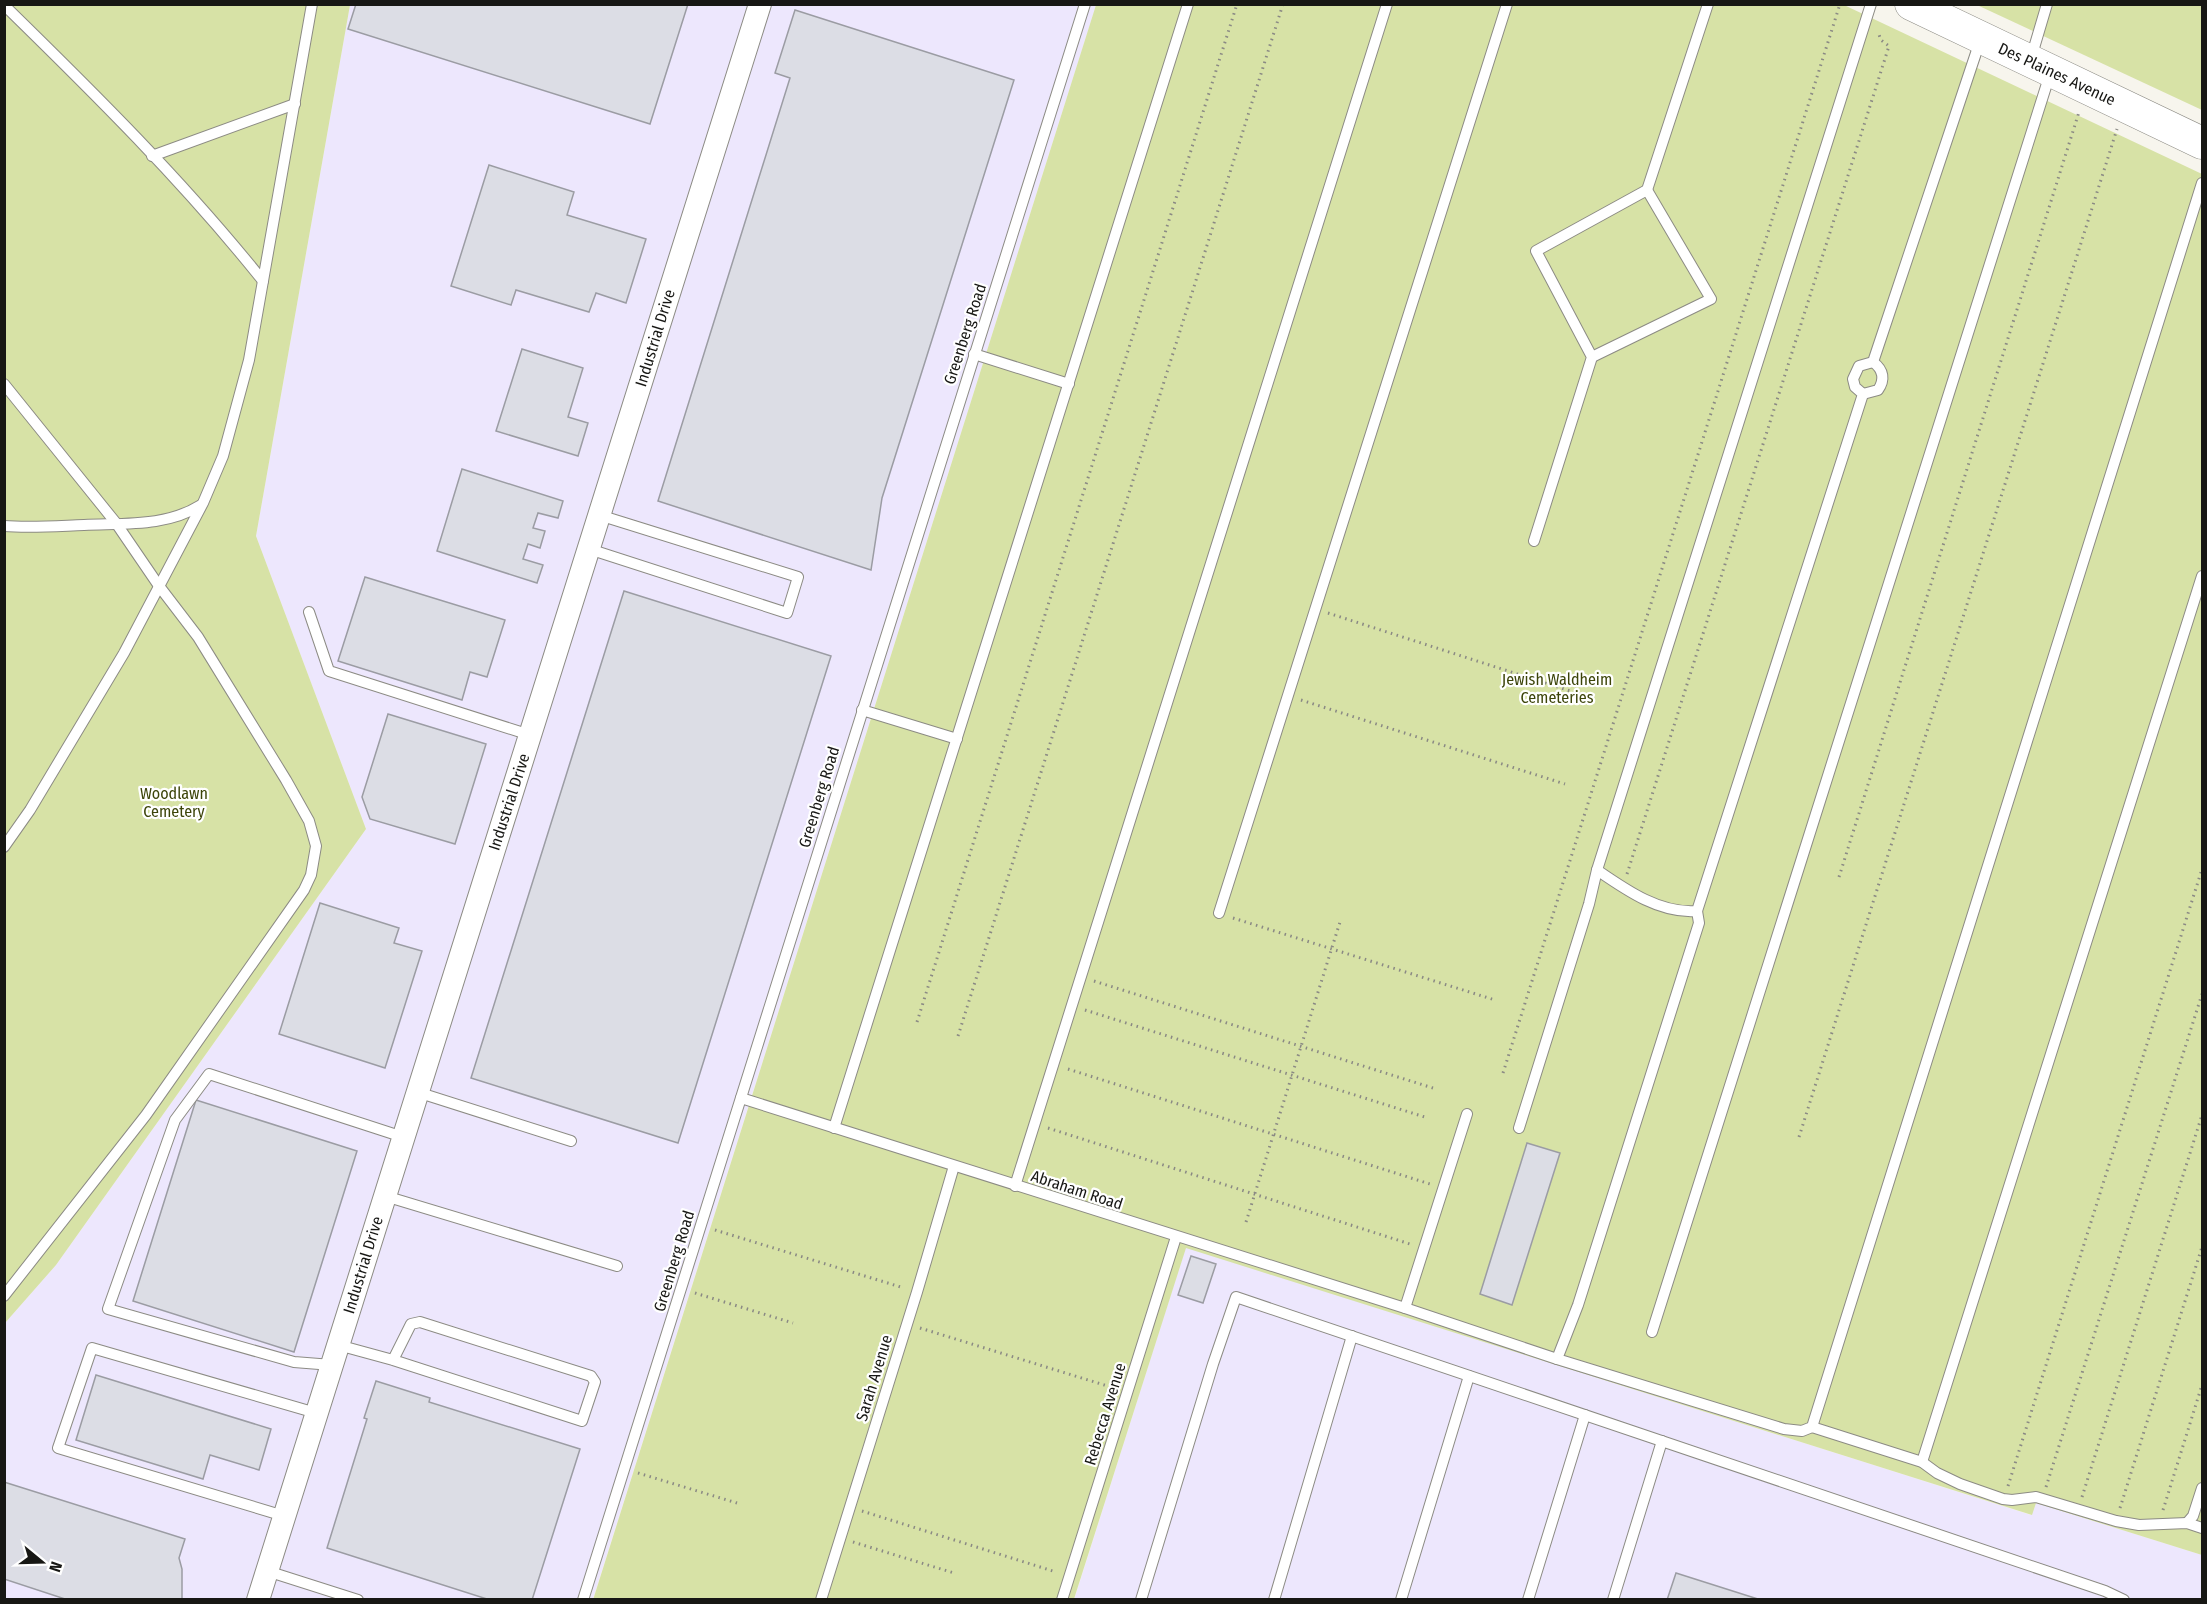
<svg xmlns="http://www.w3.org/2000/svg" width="2207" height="1604" viewBox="0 0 2207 1604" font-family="'Fira Sans Condensed',sans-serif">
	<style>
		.industrial { fill: #ede7fd }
		.green { fill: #d7e2a6 }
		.building { fill: #dcdde5; stroke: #9b9ca3; stroke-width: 1.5 }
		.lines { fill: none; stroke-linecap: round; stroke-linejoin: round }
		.lane-casing { stroke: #8c8b84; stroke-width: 12 }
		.street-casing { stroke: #8c8b84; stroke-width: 24 }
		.secondary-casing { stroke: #8c8b84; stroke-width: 33 }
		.path { stroke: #8a8984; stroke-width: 3; stroke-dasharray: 1.5 4.5; stroke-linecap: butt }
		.lane { stroke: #fff; stroke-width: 10 }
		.street { stroke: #fff; stroke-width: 22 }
		.secondary { stroke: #fff; stroke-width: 32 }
		.labels { text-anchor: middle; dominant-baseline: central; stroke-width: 4.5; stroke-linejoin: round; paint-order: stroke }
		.street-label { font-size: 16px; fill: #171714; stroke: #fff }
		.park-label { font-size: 16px; fill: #3c4409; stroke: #fff }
	</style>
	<rect width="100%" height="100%" fill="#f7f5ed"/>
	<g class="industrial">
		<path d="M350 5H1096L593 1599 5 1600V1323L56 1265 366 829 256 536Z"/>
		<path d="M1186 1247 2031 1515 2036 1503 2202 1555V1600H1074Z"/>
	</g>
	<g class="green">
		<path d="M5 5H350L256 536 366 829 56 1265 5 1323Z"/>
		<path d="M1096 5H1844L2202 174V1555L2036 1503 2032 1515 1186 1248 1074 1599 593 1600Z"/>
		<path d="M1977 5H2202V110Z"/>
	</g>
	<g class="building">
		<path d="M356 4H688L650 124 348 29Z"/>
		<path d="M795 10 1014 80 882 498 871 570 658 501 790 78 775 73Z"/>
		<path d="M489 165 574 192 567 215 646 239 626 303 596 293 589 312 516 290 511 305 451 286Z"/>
		<path d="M522 349 583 368 568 417 588 423 578 456 496 431Z"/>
		<path d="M462 469 563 501 558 518 538 513 533 528 545 531 540 548 528 544 523 559 543 565 537 583 437 551Z"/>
		<path d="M365 577 505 620 487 677 470 672 462 700 338 661Z"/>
		<path d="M624 591 831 656 678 1143 471 1078Z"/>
		<path d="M388 714 486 744 455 844 370 819 362 797Z"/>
		<path d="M320 903 399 928 394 943 422 951 385 1068 279 1034Z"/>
		<path d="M196 1100 357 1151 294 1352 133 1301Z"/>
		<path d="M1527 1143 1560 1153 1512 1305 1480 1294Z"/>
		<path d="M1191 1256 1216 1264 1203 1303 1178 1295Z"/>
		<path d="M96 1375 271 1429 259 1470 210 1455 203 1479 76 1440Z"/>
		<path d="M376 1381 430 1398 429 1402 580 1449 532 1600H490L327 1548 367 1419 364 1418Z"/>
		<path d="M4 1482 185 1539 179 1558 182 1569V1600H68L4 1579Z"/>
		<path d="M1676 1573 1761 1600H1667Z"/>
	</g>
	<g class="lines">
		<g class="lane-casing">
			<g id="lane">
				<path d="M4 5C94 93 184 182 263 281"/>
				<path d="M2031 58 2047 4"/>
				<path d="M152 156 295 104"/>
				<path d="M974 354 1069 384"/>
				<path d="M1592 357 1711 299 1647 190"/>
				<path d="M4 384 116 523 159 586 198 637 286 780 309 821 316 846 311 875 304 890 146 1115 4 1296"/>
				<path d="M1863 394 1878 390C1885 380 1884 370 1873 362"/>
				<path d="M4 526C31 528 57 526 84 525 124 523 166 527 201 505"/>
				<path d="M1534 541 1592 357 1536 251 1647 190 1708 4"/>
				<path d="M589 549 787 613 798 577 599 515"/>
				<path d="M309 612 329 671 530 735"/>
				<path d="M862 710 957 739"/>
				<path d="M4 847 30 810 124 653 203 503 223 456 249 360 312 4"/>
				<path d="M1597 870C1626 890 1660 914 1697 911L1863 394 1855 387 1853 379 1859 366 1873 362 1980 41"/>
				<path d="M1697 911 1699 923 1578 1305 1557 1359 1784 1429 1802 1431 1812 1427 2202 183"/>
				<path d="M1219 913 1507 4"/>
				<path d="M417 1092 571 1141"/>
				<path d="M741 1098 1405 1308 1557 1359"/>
				<path d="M834 1128 1188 4"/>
				<path d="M1519 1128 1589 904 1597 870 1871 4"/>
				<path d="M1015 1186 1387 4"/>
				<path d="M385 1196 617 1266"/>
				<path d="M1405 1308 1467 1114"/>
				<path d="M1652 1332 2050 74"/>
				<path d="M338 1345 393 1360 582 1421 595 1382 591 1376 420 1322 411 1324 393 1360"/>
				<path d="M332 1365 294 1362 108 1309 175 1120 209 1074 403 1137"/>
				<path d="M1812 1427 1922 1462 1937 1473 1960 1484 2003 1499 2012 1500 2036 1497 2116 1521 2139 1525 2187 1523 2202 1528"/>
				<path d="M1922 1462 2202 576"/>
				<path d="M284 1516 58 1448 92 1348 316 1413"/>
				<path d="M2187 1523 2193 1516 2202 1488"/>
				<path d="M267 1571 358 1600"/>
				<path d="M583 1600 1085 4"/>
				<path d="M821 1600 917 1292 954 1166"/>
				<path d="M1062 1600 1176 1237"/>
				<path d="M1141 1600 1213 1364 1236 1297 2105 1591 2124 1600"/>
				<path d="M1274 1600 1352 1336"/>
				<path d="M1401 1600 1469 1376"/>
				<path d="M1528 1600 1585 1415"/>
				<path d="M1613 1600 1662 1441"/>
			</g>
		</g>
		<g class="street-casing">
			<path id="street" d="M258 1600 760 4"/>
		</g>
		<g class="secondary-casing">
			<path id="secondary" d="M1911 4 2202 143"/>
		</g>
		<g class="path">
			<path d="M1328 613 1595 699"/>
			<path d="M1301 700 1565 784"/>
			<path d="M1627 874 1889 46 1881 40 1878 32"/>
			<path d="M1839 877 2079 112"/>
			<path d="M1233 918 1495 1000"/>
			<path d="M1094 981 1436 1089"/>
			<path d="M1085 1010 1428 1118"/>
			<path d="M917 1022 1237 4"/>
			<path d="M958 1036 1283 4"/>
			<path d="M1068 1069 1430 1184"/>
			<path d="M1503 1073 1840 4"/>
			<path d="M1048 1128 1410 1244"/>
			<path d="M1799 1137 2117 129"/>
			<path d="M1246 1222 1340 922"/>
			<path d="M715 1230 904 1288"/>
			<path d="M695 1293 793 1323"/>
			<path d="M920 1328 1114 1388"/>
			<path d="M638 1473 737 1503"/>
			<path d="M2008 1486 2202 869"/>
			<path d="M2046 1487 2202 994"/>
			<path d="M2082 1497 2202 1115"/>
			<path d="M2120 1508 2202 1247"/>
			<path d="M2163 1510 2202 1385"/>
			<path d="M862 1511 1056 1572"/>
			<path d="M853 1542 954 1573"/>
		</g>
		<use href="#lane" class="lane"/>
		<use href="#street" class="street"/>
		<use href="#secondary" class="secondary"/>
	</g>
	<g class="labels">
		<g class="street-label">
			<text transform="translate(2057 74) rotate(25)">Des Plaines Avenue</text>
			<text transform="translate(965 334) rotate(-72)">Greenberg Road</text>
			<text transform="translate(655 338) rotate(-73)">Industrial Drive</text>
			<text transform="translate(819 797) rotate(-73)">Greenberg Road</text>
			<text transform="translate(509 802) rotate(-72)">Industrial Drive</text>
			<text transform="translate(1077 1190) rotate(18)">Abraham Road</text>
			<text transform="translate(674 1261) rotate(-73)">Greenberg Road</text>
			<text transform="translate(363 1265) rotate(-73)">Industrial Drive</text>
			<text transform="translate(874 1378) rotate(-73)">Sarah Avenue</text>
			<text transform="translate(1105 1414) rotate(-73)">Rebecca Avenue</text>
		</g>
		<g class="park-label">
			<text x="1557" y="679">Jewish Waldheim<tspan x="1557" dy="18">Cemeteries</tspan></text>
			<text x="174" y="793">Woodlawn<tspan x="174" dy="18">Cemetery</tspan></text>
		</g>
	</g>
	<rect width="2207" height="1604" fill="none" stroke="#171714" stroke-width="12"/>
	<g transform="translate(42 1562) rotate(109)" stroke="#ffffff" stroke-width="4.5" paint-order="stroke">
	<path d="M0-4.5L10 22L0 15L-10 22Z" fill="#171714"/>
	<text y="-9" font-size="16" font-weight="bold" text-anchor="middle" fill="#171714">N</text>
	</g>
</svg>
